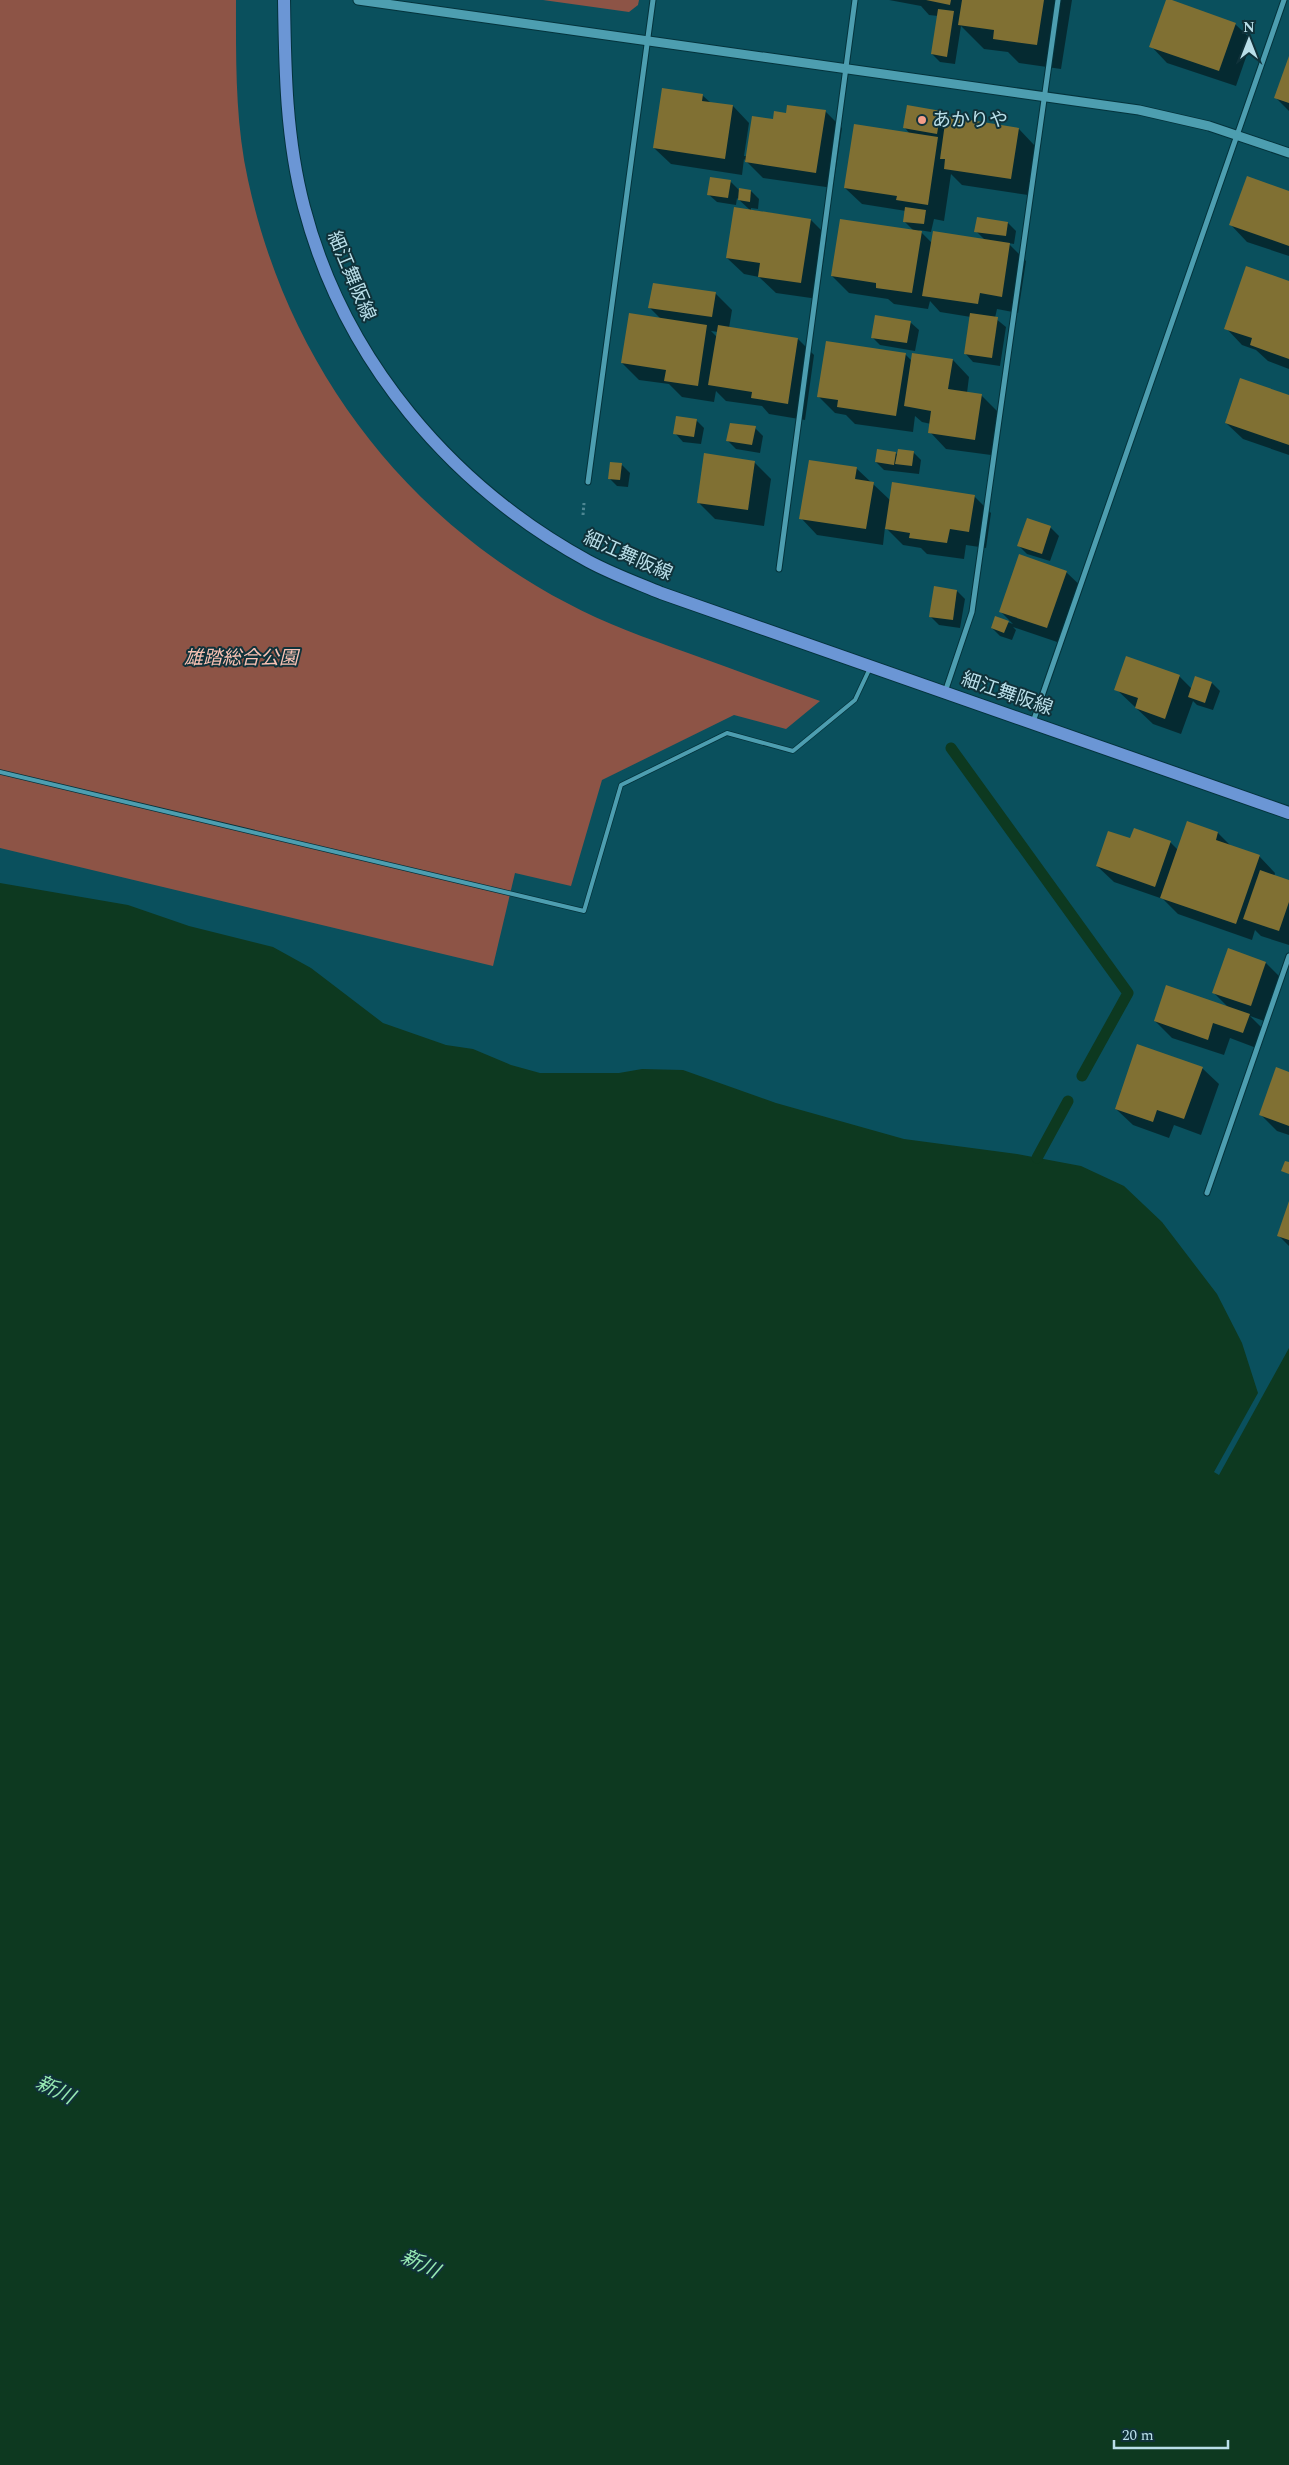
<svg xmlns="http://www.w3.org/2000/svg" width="1289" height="2465" viewBox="0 0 1289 2465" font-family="Spectral,'Noto Sans JP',serif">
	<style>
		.green { fill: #8d5446 }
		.water { fill: #0d3920 }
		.shadow { fill: #0007; fill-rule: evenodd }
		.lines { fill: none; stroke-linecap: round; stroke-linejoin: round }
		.stream { stroke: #0d3920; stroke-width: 11 }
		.building { fill: #807033 }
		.service-casing { stroke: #04333c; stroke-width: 5.5 }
		.minor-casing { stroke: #04333c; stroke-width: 7 }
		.tertiary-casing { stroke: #04333c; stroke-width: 11 }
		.primary-casing { stroke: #04333c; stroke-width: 14 }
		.path { stroke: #4e8793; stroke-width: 3; stroke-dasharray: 2.5 2.5; stroke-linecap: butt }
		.service { stroke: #4d9eb0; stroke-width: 4 }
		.minor { stroke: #4d9eb0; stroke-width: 5 }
		.tertiary { stroke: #4d9eb0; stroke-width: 9 }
		.primary { stroke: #6b96d5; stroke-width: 12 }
		.poi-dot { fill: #f49e89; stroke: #10323a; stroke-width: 2 }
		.labels { text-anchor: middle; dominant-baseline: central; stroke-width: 4; stroke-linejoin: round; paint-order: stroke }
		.poi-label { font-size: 19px; fill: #badfe9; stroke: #10323a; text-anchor: start }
		.street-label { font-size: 19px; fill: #badfe9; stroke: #10323a }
		.park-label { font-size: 19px; font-style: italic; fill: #f9c2b4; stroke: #10323a }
		.water-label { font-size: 20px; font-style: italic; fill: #97e9b3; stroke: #10323a }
	</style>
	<rect width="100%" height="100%" fill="#0a505d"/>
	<g class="green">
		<path d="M0 0H236C236 60 235 121 248 180 287 362 402 517 567 603 605 624 647 638 688 653 732 669 776 685 820 701L786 729 734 715 602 780 571 886 515 873 493 966 0 848Z"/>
		<path d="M543 0H639L638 5 629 12Z"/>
	</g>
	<path class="water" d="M0 883 128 905 189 926 273 947 311 968 383 1023 446 1045 473 1049 511 1065 540 1073H619L642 1069 683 1070 776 1103 904 1139 1017 1154 1081 1166 1124 1186 1162 1222 1217 1294 1242 1343 1258 1393 1214 1472 1219 1475 1289 1348V2465H0Z"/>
	<g class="shadow">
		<path d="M889 0H1072L1061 69 1019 63 1008 52 984 49 961 26 955 64 940 62 932 54 938 16 929 15 921 6Z"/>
		<path d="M1167 0 1235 24 1252 40 1236 86 1167 63 1151 46Z"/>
		<path d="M1289 59V111L1276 98Z"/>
		<path d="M702 95 711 103 733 106 749 123 744 156H747L774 120 787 114 825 111 842 128 833 188 763 178 744 159 742 175 671 164 654 148Z"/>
		<path d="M940 112 948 120 1019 129 1035 146 1028 195 962 185 951 174 944 221 934 219 931 232 919 230 932 243 985 240 976 231 1008 223 1016 231 1014 244 1008 243 1026 261 1018 313 997 309 995 318 1006 327 1000 366 973 362 965 353 971 317 940 312 930 301 928 309 894 304 888 299 849 293 832 276 914 231 904 221 906 211 862 204 845 188 910 134 905 128Z"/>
		<path d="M730 181 740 191H751L759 199 758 209 751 208V210L811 220 827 236 818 299 776 293 759 277 744 274 727 258 750 210 737 198 736 205 717 202 708 194Z"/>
		<path d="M1289 192V256L1247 242 1231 225Z"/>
		<path d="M1289 282V369L1268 361 1256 350 1242 345 1226 328Z"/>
		<path d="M715 293 732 310 729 328 798 339 814 355 805 420 769 414 762 406 726 401 716 391 714 402 682 397 669 384 639 380 622 363 661 319 650 308ZM711 331 718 332 717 337Z"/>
		<path d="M910 322 919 330 915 351 880 345 872 337Z"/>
		<path d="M905 354 912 361 953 360 969 377 967 393 981 395 998 412 991 455 946 449 930 432 931 424 922 422 915 416 913 432 855 424 846 415 835 413 818 396Z"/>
		<path d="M1289 396V455L1243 439 1226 423Z"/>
		<path d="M696 420 704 428 701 444 683 442 675 433Z"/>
		<path d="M755 428 763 436 760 453 736 449 728 441Z"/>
		<path d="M878 450 898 454 913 452 921 460 919 474 884 470 876 462Z"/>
		<path d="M754 462 771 479 764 526 715 519 698 502Z"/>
		<path d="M622 465 630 473 628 487 617 486 609 478Z"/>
		<path d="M856 468 891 501 974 496 991 513 986 548 966 545 964 559 927 554 921 548 903 545 885 527 883 545 817 535 801 518Z"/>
		<path d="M1027 519 1051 528 1059 536 1050 561 1027 554 1019 546Z"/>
		<path d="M1066 572 1083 588 1063 644 1013 627 1016 630 1012 640 1000 636 992 628 996 618 1013 624 1001 612Z"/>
		<path d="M957 591 965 599 960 628 939 625 931 617Z"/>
		<path d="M1179 676 1192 689 1212 683 1220 691 1213 710 1197 705 1193 701 1181 734 1153 724 1116 689Z"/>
		<path d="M1187 823 1218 833 1232 847 1259 856 1275 873 1274 877 1289 882V945L1261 936 1255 930 1252 940 1178 914 1163 899 1114 882 1097 866 1131 840 1170 842 1178 850Z"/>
		<path d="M1266 963 1282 979 1267 1022 1250 1016 1266 1032 1259 1049 1230 1038 1224 1055 1172 1038 1155 1021 1229 1008 1214 993Z"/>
		<path d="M1202 1068 1219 1084 1201 1135 1174 1125 1169 1138 1133 1125 1116 1109Z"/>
		<path d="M1289 1073V1135L1277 1131 1260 1114Z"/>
		<path d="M1289 1204V1246L1278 1235Z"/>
	</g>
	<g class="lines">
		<g class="stream">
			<path d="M951 748 1128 993 1082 1076"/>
			<path d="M1037 1158 1068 1101"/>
		</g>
	</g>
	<g class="building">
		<path d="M926 0H951L950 5Z"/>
		<path d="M962 0H1044L1037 45 993 39 994 30 958 25Z"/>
		<path d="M1166 0H1172L1236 23 1219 71 1149 47Z"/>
		<path d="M938 9 954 11 947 57 931 54Z"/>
		<path d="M1289 56V103L1274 98Z"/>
		<path d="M662 88 703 94 702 101 733 105 725 159 653 148Z"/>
		<path d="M787 105 826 110 816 173 745 162 752 116 773 119 774 111 786 113Z"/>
		<path d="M907 105 941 111 937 134 903 128Z"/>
		<path d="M946 116 1019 128 1011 179 944 169 945 159H940Z"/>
		<path d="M854 124 938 137 928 205 896 200 897 196 844 188Z"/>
		<path d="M1247 176 1289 191V246L1229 225Z"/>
		<path d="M710 177 731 180 728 198 707 195Z"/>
		<path d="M739 188 751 190 750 202 738 200Z"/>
		<path d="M734 207 811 219 801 283 758 277 760 263 726 258Z"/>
		<path d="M905 207 926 210 924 224 903 222Z"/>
		<path d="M977 217 1008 222 1006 236 974 232Z"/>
		<path d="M840 219 922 231 912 293 876 288V283L831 276Z"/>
		<path d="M933 231 1010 243 1002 297 980 293 978 304 922 296Z"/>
		<path d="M1246 266 1289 281V359L1250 345 1252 338 1224 329Z"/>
		<path d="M653 283 716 292 712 317 648 308Z"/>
		<path d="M629 313 707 325 698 386 664 381 666 370 621 363Z"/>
		<path d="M970 313 998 317 992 358 964 354Z"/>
		<path d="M875 315 911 321 907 343 871 338Z"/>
		<path d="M718 325 798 338 788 404 751 398 752 392 708 385Z"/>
		<path d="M826 341 906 353 896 416 837 407 838 400 817 397Z"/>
		<path d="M912 353 953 359 948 389 982 394 975 440 928 433 931 411 904 406Z"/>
		<path d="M1240 378 1289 395V445L1225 423Z"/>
		<path d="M676 416 697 419 694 437 673 434Z"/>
		<path d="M730 423 756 426 752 445 726 441Z"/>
		<path d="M877 449 896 452 894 465 875 462Z"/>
		<path d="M898 449 914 451 912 466 895 464Z"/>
		<path d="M704 453 755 461 748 510 697 503Z"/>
		<path d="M809 460 857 467 855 479 874 482 866 529 799 519Z"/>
		<path d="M610 462 622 463 620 480 608 479Z"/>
		<path d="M892 482 975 495 969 532 950 529 947 543 909 538 910 533 885 529Z"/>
		<path d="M1027 518 1051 526 1042 554 1017 546Z"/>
		<path d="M1019 554 1067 571 1047 628 999 612Z"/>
		<path d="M934 586 957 590 953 620 929 617Z"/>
		<path d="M995 616 1009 621 1004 633 991 628Z"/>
		<path d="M1126 656 1180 675 1165 719 1135 708 1138 698 1114 690Z"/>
		<path d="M1195 676 1212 682 1205 703 1188 697Z"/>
		<path d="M1187 821 1218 832 1216 840 1260 855 1236 924 1160 898Z"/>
		<path d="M1134 828 1171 841 1155 887 1096 866 1108 831 1130 838Z"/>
		<path d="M1260 870 1289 880V902L1279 931 1243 919Z"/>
		<path d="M1228 948 1266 962 1251 1006 1212 993Z"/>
		<path d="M1166 985 1250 1014 1243 1033 1213 1023 1208 1040 1154 1021Z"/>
		<path d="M1137 1044 1203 1067 1184 1119 1157 1110 1153 1122 1115 1109Z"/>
		<path d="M1276 1067 1289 1072V1126L1259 1115Z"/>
		<path d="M1285 1161 1289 1162V1174L1281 1171Z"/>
		<path d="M1289 1201V1240L1277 1236Z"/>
	</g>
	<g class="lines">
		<g class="service-casing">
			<path id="service" d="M0 772 584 911 621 785 727 733 793 751 855 700 870 668"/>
		</g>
		<g class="minor-casing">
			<g id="minor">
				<path d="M588 482 653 0"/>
				<path d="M779 569 855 0"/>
				<path d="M945 692 972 612 1058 0"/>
				<path d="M1033 722 1284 0"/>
				<path d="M1207 1193 1289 956"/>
			</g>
		</g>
		<g class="tertiary-casing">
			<path id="tertiary" d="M358 0 1139 110 1209 126 1289 153"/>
		</g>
		<g class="primary-casing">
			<path id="primary" d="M284 0C285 70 286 139 304 207 344 360 451 486 588 561 612 574 637 583 661 593L1289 813"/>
		</g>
		<path class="path" d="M583 515 584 503"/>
		<use href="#service" class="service"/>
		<use href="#minor" class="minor"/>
		<use href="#tertiary" class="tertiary"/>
		<use href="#primary" class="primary"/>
	</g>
	<circle class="poi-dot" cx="922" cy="120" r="5"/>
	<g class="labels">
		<g class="poi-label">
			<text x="932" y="120">あかりや</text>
		</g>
		<g class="street-label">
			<text transform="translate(351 276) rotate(67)">細江舞阪線</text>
			<text transform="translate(628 556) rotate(24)">細江舞阪線</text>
			<text transform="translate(1007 694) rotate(19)">細江舞阪線</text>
		</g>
		<g class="park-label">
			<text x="241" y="658">雄踏総合公園</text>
		</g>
		<g class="water-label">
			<text transform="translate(55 2090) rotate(26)">新川</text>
			<text transform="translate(420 2264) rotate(26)">新川</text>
		</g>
	</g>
	<g transform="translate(1249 40)" stroke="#10323a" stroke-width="4" paint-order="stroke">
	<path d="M0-4L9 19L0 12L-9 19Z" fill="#badfe9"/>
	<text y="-8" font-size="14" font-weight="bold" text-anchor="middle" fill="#badfe9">N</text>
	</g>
	<path d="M1114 2440v8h114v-8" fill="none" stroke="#badfe9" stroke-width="2.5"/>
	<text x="1122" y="2440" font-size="15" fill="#badfe9" stroke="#10323a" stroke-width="4" paint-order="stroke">20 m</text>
</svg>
